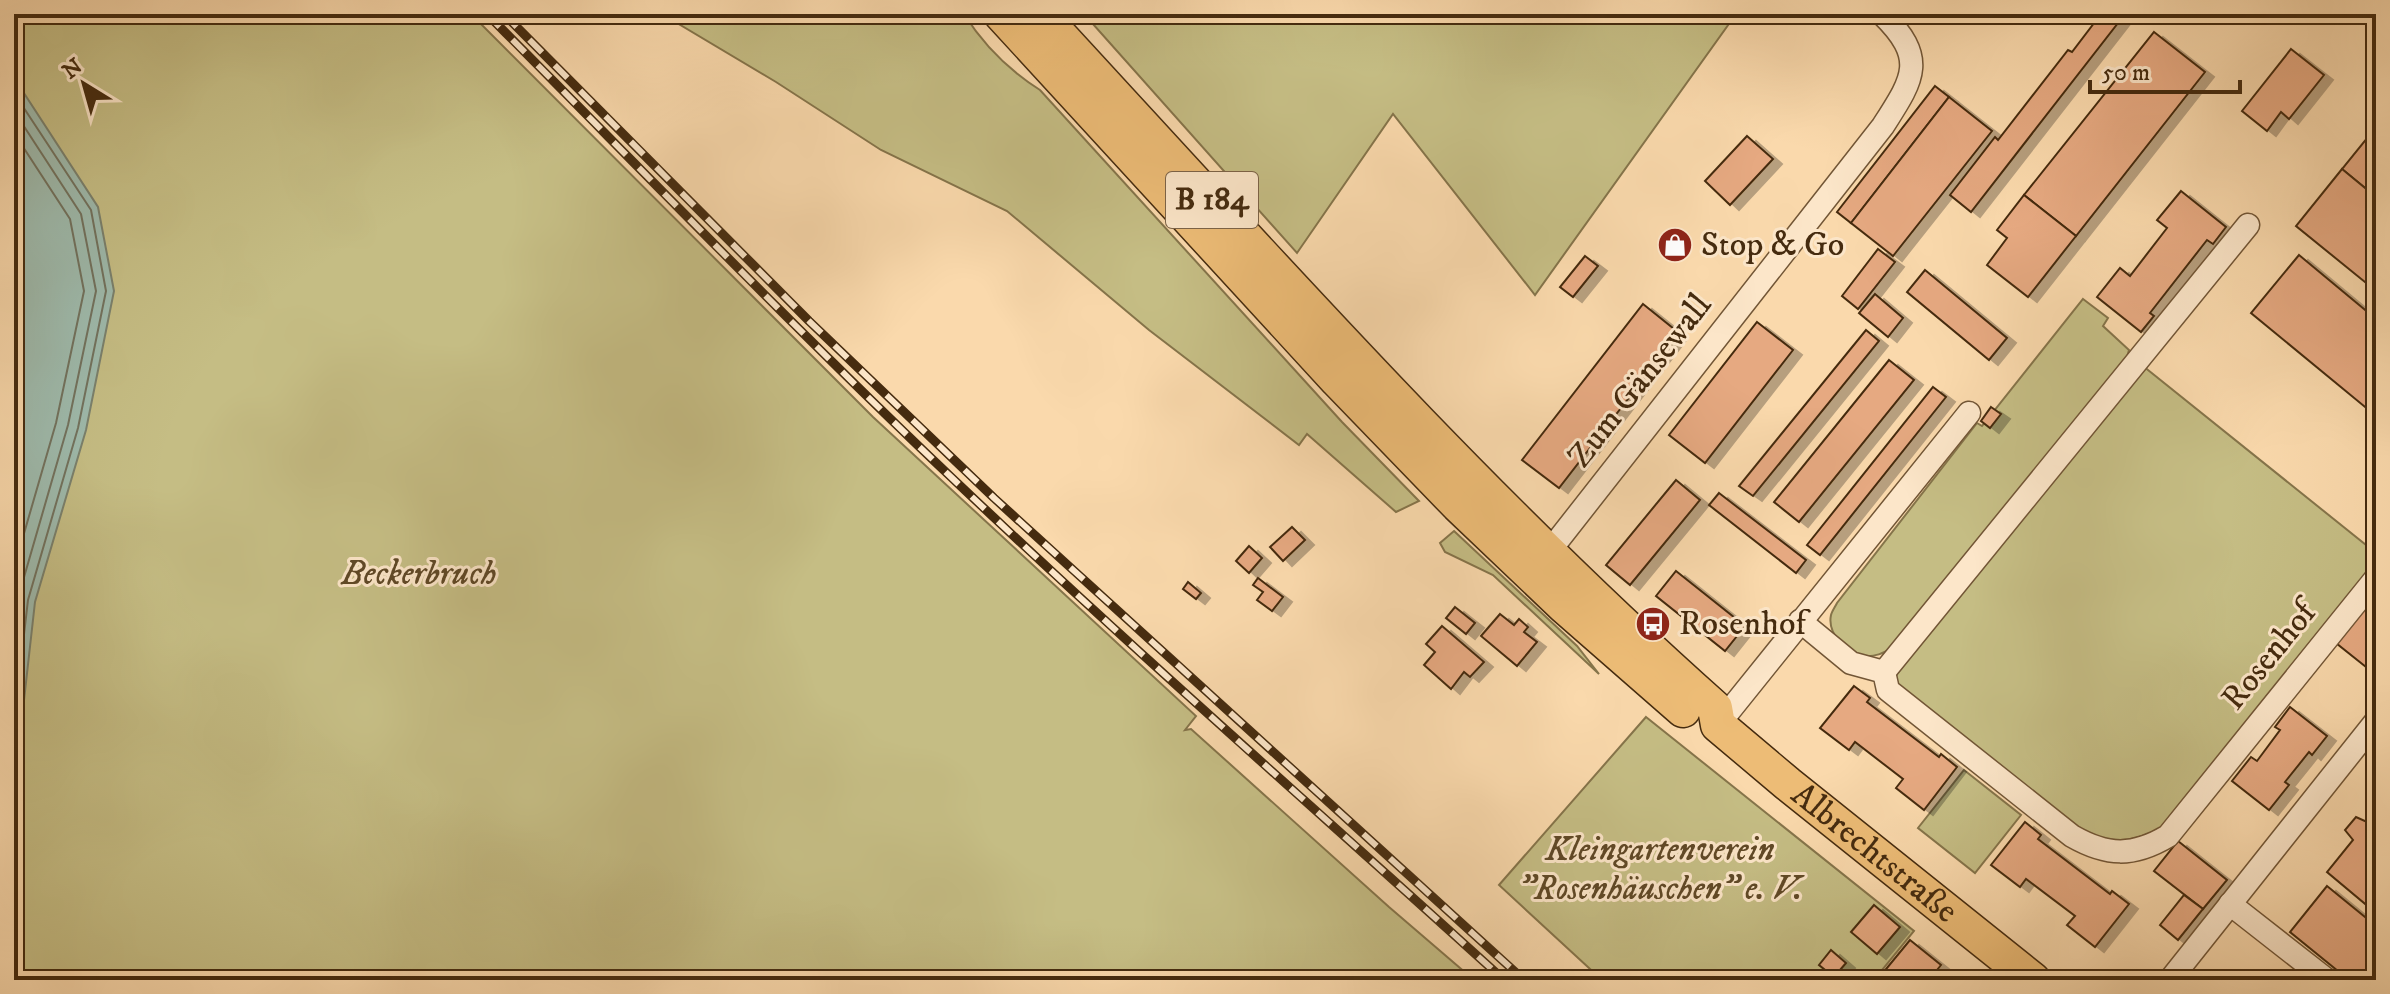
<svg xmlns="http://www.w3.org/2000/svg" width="2390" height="994" viewBox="0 0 2390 994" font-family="'IM FELL DW Pica',serif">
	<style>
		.green { fill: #c5bd84; stroke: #85744a; stroke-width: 2 }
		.water { fill: #9ebaac; stroke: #7a816d; stroke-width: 2 }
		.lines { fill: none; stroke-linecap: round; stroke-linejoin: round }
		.shore { stroke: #72725e; stroke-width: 2 }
		.building { fill: #e6a981; stroke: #452b0f; stroke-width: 2; filter: url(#shadow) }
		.street-casing { stroke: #725636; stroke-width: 25 }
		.primary-casing { stroke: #452b0f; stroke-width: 37 }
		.street { stroke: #fce6c9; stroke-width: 22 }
		.primary { stroke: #edbc76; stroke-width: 34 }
		.rail-casing { stroke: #452b0f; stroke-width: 9 }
		.rail { stroke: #fce6c9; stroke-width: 6; stroke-dasharray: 18; stroke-linecap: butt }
		.labels { text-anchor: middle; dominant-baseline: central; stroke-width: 6; stroke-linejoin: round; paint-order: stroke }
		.shield { fill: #fce6c9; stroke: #7c6347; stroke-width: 2 }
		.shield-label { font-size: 32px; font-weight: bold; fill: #452b0f }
		.poi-label { font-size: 34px; fill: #452b0f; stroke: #fce6c9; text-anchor: start }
		.street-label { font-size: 34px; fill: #452b0f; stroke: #fce6c9 }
		.park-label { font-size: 34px; font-style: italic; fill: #5f4826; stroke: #fce6c9 }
	</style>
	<defs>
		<filter id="shadow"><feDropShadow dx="9" dy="5" stdDeviation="0" flood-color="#0004"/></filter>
	</defs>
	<rect width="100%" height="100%" fill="#fad9ac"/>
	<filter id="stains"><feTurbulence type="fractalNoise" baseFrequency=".0025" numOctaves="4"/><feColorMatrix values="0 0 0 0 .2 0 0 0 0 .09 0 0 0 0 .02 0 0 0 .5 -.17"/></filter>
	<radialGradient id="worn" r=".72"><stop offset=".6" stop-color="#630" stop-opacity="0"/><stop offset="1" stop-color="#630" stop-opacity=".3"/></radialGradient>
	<g class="green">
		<path d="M14 14H471L873 417 1196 716 1185 730 1191 729 1389 907 1474 980H14Z"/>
		<path d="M662 14H964C983 44 1010 71 1040 90L1342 422 1419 501 1396 512 1307 434 1299 445 1149 330 1007 211 881 150 776 82Z"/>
		<path d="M1084 14H1736L1535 295 1393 114 1297 253Z"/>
		<path d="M2083 299 2108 318 2103 326 2129 350 2127 357 1891 649C1883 653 1875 657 1865 656 1847 654 1827 634 1831 615 1832 611 1835 607 1837 603L1977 423 1982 426Z"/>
		<path d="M2143 366 2376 553V569L2167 826C2134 841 2123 844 2087 835L1898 690 1895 676Z"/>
		<path d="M1454 531 1577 646 1599 674 1493 575 1445 552 1440 543Z"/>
		<path d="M1646 717 1914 931 1874 980H1602L1499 885Z"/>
		<path d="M1964 770 2021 815 1975 873 1918 828Z"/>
	</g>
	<path class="water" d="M14 74 20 87 98 207 114 291 86 430 35 602 20 736 14 747Z"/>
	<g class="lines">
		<g class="shore">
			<path d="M14 93 91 210 106 291 78 428 28 600 14 720"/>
			<path d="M14 111 81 214 96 291 68 425 18 598 14 630"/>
			<path d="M14 133 70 219 84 291 56 423 14 568"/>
		</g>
	</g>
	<g class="building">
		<path d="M2101 14H2125L1971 212 1950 195 1995 137 1998 140 2068 50 2072 52Z"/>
		<path d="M2154 32 2205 72 2076 236 2024 195Z"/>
		<path d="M2291 49 2324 75 2289 119 2281 112 2267 131 2242 111Z"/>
		<path d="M1935 86 1949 97 1851 223 1837 212Z"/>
		<path d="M1949 97 1992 131 1893 256 1851 223Z"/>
		<path d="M2376 127V197L2342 169Z"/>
		<path d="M1747 136 1773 159 1730 205 1705 181Z"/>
		<path d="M2342 169 2376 197V291L2296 226Z"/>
		<path d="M2181 191 2226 227 2213 244 2207 240 2150 313 2154 316 2141 332 2097 297 2120 268 2130 276 2167 228 2157 220Z"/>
		<path d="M2024 195 2076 236 2028 297 1987 265 2007 238 1997 230Z"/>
		<path d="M1878 249 1895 262 1858 309 1842 296Z"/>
		<path d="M2299 255 2376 319V416L2251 313Z"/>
		<path d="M1585 256 1598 266 1573 297 1560 287Z"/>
		<path d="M1925 270 2007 338 1989 360 1907 292Z"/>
		<path d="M1875 294 1903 318 1888 337 1859 313Z"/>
		<path d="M1643 304 1679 333 1559 488 1522 460Z"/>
		<path d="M1757 322 1793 350 1705 463 1669 435Z"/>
		<path d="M1866 330 1879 341 1753 496 1739 486Z"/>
		<path d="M1889 360 1914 380 1799 522 1774 502Z"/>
		<path d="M1933 387 1946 397 1820 555 1807 545Z"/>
		<path d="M1991 407 2001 414 1990 428 1981 421Z"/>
		<path d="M1676 480 1700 500 1630 585 1606 565Z"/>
		<path d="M1719 493 1806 560 1796 573 1709 505Z"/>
		<path d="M1292 527 1305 540 1283 561 1270 547Z"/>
		<path d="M1249 546 1262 558 1249 573 1236 561Z"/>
		<path d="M1676 571 1745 626 1725 651 1656 596Z"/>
		<path d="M1258 578 1283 597 1272 611 1257 600 1263 592 1253 585Z"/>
		<path d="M1188 582 1201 593 1196 599 1183 589Z"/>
		<path d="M2376 593V675L2336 643Z"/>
		<path d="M1455 607 1475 623 1466 634 1446 618Z"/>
		<path d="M1500 614 1514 625 1519 619 1528 627 1524 632 1537 642 1517 666 1481 636Z"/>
		<path d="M1442 626 1484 662 1470 677 1464 672 1451 689 1424 665 1435 652 1426 644Z"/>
		<path d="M1854 686 1870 698 1867 702 1939 757 1941 754 1957 767 1924 810 1896 788 1903 779 1855 742 1849 750 1820 728Z"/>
		<path d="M2290 707 2327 736 2312 755 2309 752 2285 782 2289 785 2269 810 2232 781 2251 757 2257 761 2280 730 2275 727Z"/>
		<path d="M2376 810V913L2327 872 2353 840 2345 830 2356 817 2367 822Z"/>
		<path d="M2025 822 2041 835 2038 839 2110 894 2112 891 2129 904 2095 947 2067 925 2075 916 2026 879 2020 887 1991 865Z"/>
		<path d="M2178 841 2227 880 2203 909 2154 871Z"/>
		<path d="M2327 886 2376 926V980H2349L2290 932Z"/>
		<path d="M2184 895 2203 909 2178 940 2160 925Z"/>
		<path d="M1874 905 1900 927 1877 954 1851 932Z"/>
		<path d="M1910 940 1941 965 1929 980H1877Z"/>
		<path d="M1831 950 1846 963 1834 977 1819 965Z"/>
	</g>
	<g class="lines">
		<g class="street-casing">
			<g id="street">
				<path d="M1548 553 1883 126C1913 79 1928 59 1882 14"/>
				<path d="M1800 621 1851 663 1884 672 1888 690 2072 836C2107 856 2133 857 2168 836L2376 578"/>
				<path d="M1884 672 2248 225"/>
				<path d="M1718 725 1969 413"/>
				<path d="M2230 904 2327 980"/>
				<path d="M2170 980 2376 721"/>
			</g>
		</g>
		<g class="primary-casing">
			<g id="primary">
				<path d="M1001 14 1337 380 1458 505 1564 606 1683 710"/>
				<path id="s1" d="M1040 14C1259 251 1473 493 1715 708L1718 725 1788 784 2033 980"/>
			</g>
		</g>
		<use href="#street" class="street"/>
		<use href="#primary" class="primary"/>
		<g class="rail-casing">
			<g id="rail">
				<path d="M487 14C641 169 793 327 951 477 1132 649 1320 813 1504 980"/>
				<path d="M504 14 809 321 994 498 1524 980"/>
			</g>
		</g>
		<use href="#rail" class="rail"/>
	</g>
	<defs>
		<g id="shop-disc" transform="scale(1.8)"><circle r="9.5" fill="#8f2418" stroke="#fce6c9"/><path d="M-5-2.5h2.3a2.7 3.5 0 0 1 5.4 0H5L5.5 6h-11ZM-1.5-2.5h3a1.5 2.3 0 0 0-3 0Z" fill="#fff"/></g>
		<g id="bus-disc" transform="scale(1.8)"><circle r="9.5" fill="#8f2418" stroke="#fce6c9"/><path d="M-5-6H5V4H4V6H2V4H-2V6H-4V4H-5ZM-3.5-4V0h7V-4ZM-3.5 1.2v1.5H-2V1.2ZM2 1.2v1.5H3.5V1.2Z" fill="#fff"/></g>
	</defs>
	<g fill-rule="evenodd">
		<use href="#shop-disc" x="1675" y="245"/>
		<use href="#bus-disc" x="1653" y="624"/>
	</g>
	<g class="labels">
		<rect class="shield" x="1166" y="172" width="92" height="56" rx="6"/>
		<g class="shield-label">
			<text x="1212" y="200">B 184</text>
		</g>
		<g class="poi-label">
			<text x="1701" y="245">Stop &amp; Go</text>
			<text x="1679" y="624">Rosenhof</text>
		</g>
		<g class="street-label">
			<text transform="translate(1640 381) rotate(-52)">Zum Gänsewall</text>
			<text transform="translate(2269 656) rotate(-51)">Rosenhof</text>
			<text stroke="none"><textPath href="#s1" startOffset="1188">Albrechtstraße</textPath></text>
		</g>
		<g class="park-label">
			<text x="419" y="574">Beckerbruch</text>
			<text x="1660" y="850">Kleingartenverein<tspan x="1660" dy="39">"Rosenhäuschen" e. V.</tspan></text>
		</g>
	</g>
	<rect width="2390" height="994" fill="none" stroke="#fad9ac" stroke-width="48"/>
	<rect x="16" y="16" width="2358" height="962" fill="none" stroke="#452b0f" stroke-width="4"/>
	<rect x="24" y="24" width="2342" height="946" fill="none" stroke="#452b0f" stroke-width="2"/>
	<g transform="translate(84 84) rotate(323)" stroke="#fce6c9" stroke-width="6" paint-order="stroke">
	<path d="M0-6L14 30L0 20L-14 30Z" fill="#452b0f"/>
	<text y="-12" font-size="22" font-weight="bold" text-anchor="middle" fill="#452b0f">N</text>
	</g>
	<path d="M2090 80v12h150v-12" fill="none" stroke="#452b0f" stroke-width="4"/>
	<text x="2102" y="80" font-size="24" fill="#452b0f" stroke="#fce6c9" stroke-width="6" paint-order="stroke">50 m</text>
	<rect width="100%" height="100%" filter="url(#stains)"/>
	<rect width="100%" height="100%" fill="url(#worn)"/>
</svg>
